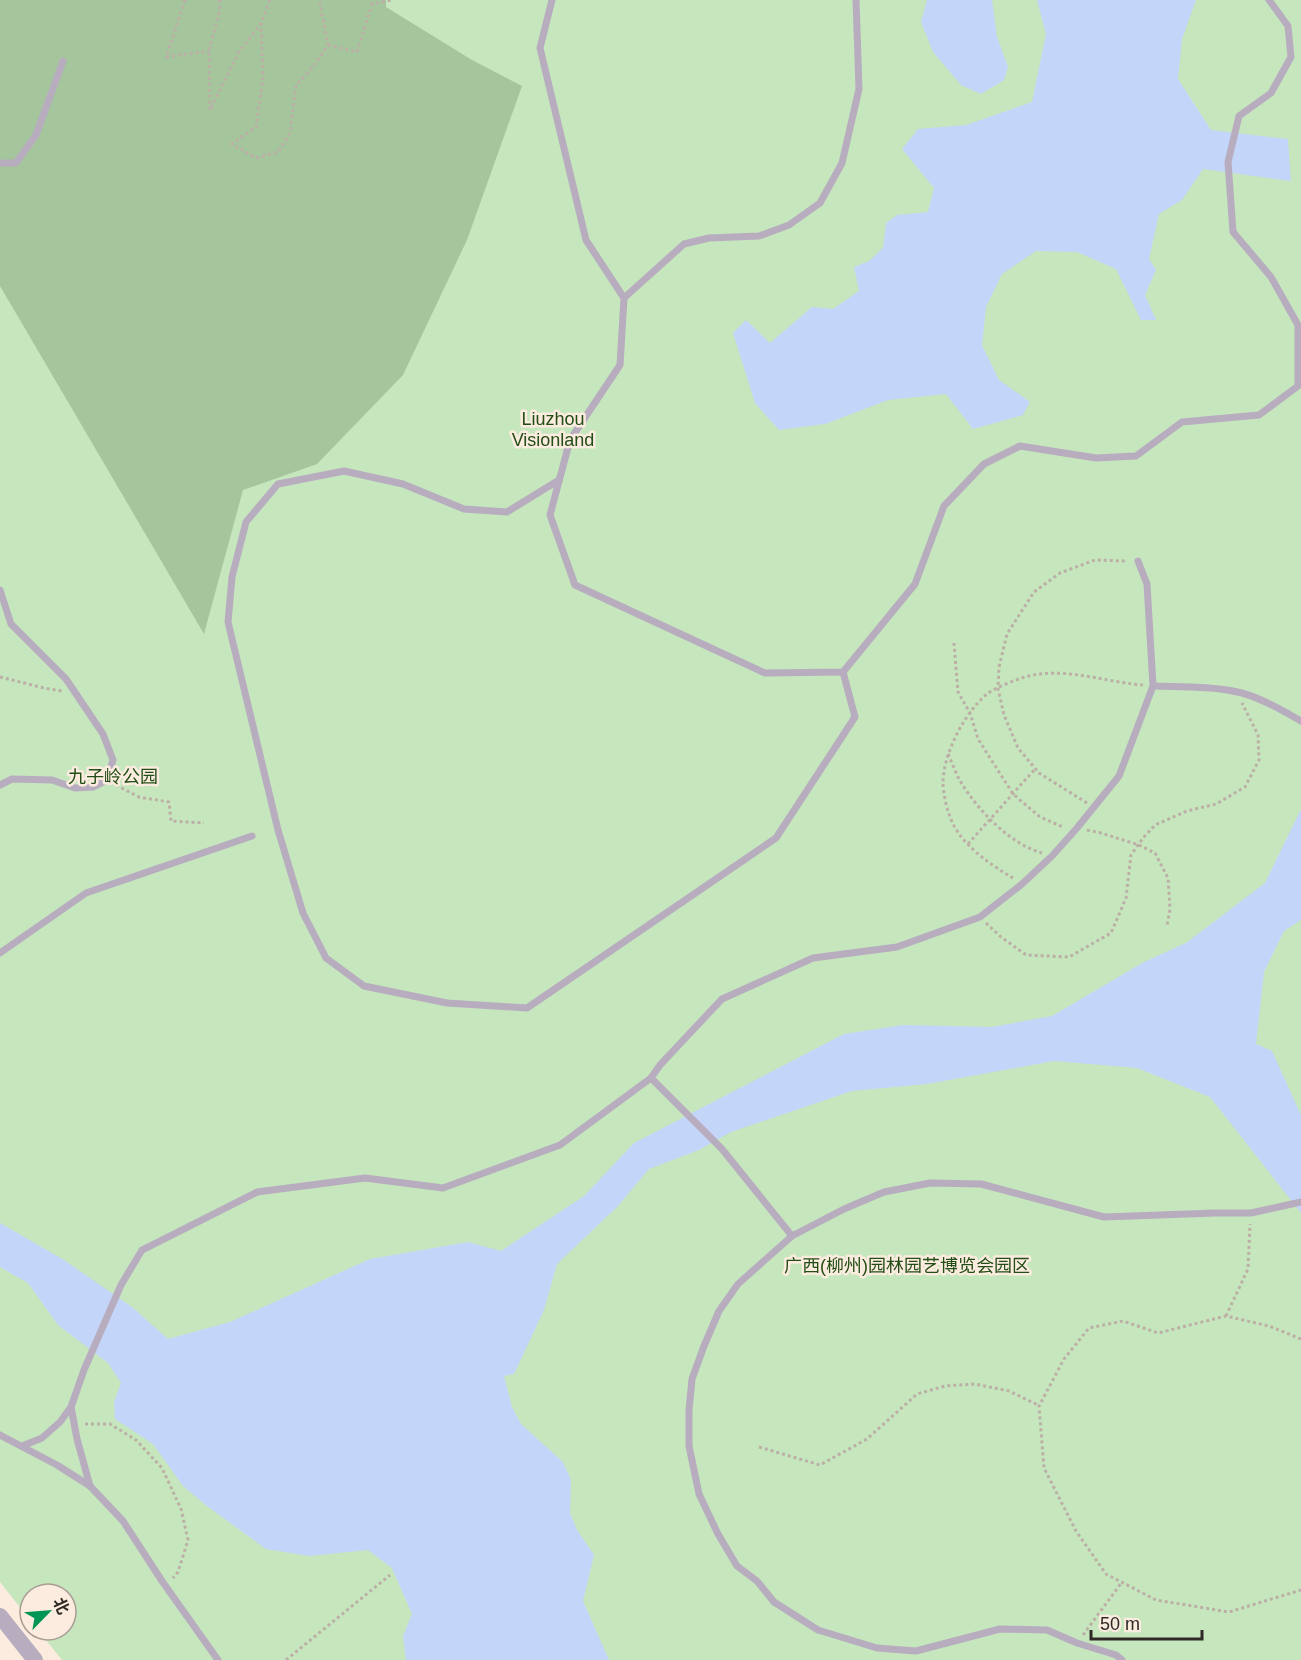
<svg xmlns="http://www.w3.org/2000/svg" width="1301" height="1660" viewBox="0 0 1301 1660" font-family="Helvetica,'Noto Sans SC',sans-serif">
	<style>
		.green { fill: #c6e6be }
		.forest { fill: #a5c69d }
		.water { fill: #c3d6fa }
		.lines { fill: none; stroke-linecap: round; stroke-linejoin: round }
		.path { stroke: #bcb0a6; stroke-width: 3; stroke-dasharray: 3 3; stroke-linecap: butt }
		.service { stroke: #b8acbf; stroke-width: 7 }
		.tertiary { stroke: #b8acbf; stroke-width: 16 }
		.labels { text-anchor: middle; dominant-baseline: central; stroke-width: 5; stroke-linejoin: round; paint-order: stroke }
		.park-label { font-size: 18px; fill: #224d16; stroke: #fbecdf }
	</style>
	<rect width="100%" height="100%" fill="#fbecdf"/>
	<path class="green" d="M0 0H1301V1660H62L38 1630H66V1594H30V1620L0 1582Z"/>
	<path class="forest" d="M0 0H386V7L472 60 522 86 467 240 403 375 317 464 243 490 204 634 0 286Z"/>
	<g class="water">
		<path d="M927 0H992L997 37 1008 67 1004 80 981 94 961 85 933 52 921 22Z"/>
		<path d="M1037 0H1196L1182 39 1178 79 1211 130 1288 139 1291 181 1203 169 1182 200 1159 214 1149 259 1156 270 1145 295 1156 320H1141L1116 269 1077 252 1036 251 1002 274 986 307 982 345 999 380 1030 402 1023 415 973 429 946 394 888 400 825 424 779 430 755 403 733 333 746 320 770 343 812 307 833 309 859 291 854 267 869 261 883 248 886 223 897 215 928 212 934 188 902 149 918 129 966 125 1032 102 1046 34Z"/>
		<path d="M1301 809V920L1284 931 1264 972 1256 1044 1272 1051 1301 1115V1213L1210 1097 1137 1068 1054 1061 927 1084 852 1091 731 1132 699 1150 649 1169 617 1207 557 1264 544 1310 514 1374 504 1376 512 1407 521 1424 563 1462 571 1480 570 1513 577 1530 594 1555 583 1601 609 1660H406L403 1636 412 1614 392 1568 368 1550 309 1556 266 1549 207 1506 183 1486 153 1444 115 1419 114 1402 121 1383 108 1363 58 1325 28 1283 0 1267V1223L64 1260 132 1307 168 1339 230 1322 370 1259 468 1242 501 1251 584 1196 634 1143 844 1034 903 1025 992 1027 1052 1016 1144 962 1186 943 1265 883Z"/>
	</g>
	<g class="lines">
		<g class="path">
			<path d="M185 0 166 57 209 51"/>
			<path d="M220 0 219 13 209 51 210 110 239 52 261 23 270 0"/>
			<path d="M261 23 263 79 256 127 232 144 256 158 278 152 290 133 296 85 313 67 328 45 320 4 321 0"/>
			<path d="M328 45 357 52 372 4 392 0"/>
			<path d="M954 643 958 692 970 713 978 739 1013 794 1040 817 1063 827"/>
			<path d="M0 677 44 688 62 691"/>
			<path d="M948 754C953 764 956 775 962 784 979 811 1010 844 1042 853"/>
			<path d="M116 785 139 797 169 802 171 821 204 823"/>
			<path d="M1087 803 1039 773 1018 748 1004 715 998 689 999 667 1007 634 1034 592 1060 573 1095 560 1127 561"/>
			<path d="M1087 830 1101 833 1139 845 1155 853 1168 878 1170 909 1167 926"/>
			<path d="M968 844 1035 769"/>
			<path d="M1013 878C988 863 958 843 949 814 946 805 943 792 943 783 943 754 965 712 987 694 994 688 1015 680 1025 677 1065 666 1103 682 1143 685"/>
			<path d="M986 923 1001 937 1026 955 1069 957 1111 933 1126 898 1131 855 1143 838 1155 825 1187 811 1216 804 1245 787 1259 760 1258 735 1242 703"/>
			<path d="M1226 1316 1248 1269 1250 1224"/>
			<path d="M1301 1339 1269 1326 1226 1316 1158 1333 1123 1321 1089 1328 1064 1359 1039 1406 1044 1468 1076 1531 1106 1574 1156 1600 1229 1612 1301 1590"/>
			<path d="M85 1424H110L136 1440 162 1468 181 1509 188 1540 178 1572 173 1578"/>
			<path d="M759 1447 820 1465 867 1439 917 1394 945 1386 975 1384 1009 1391 1038 1405"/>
			<path d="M1083 1635 1122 1582"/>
			<path d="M286 1660 390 1575"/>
		</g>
		<g class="service">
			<path d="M552 0 540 48 586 240 624 298 620 365 570 440 550 515 575 585 765 673 843 672 915 584 944 506 984 464 1020 446 1096 458 1136 456 1182 422 1259 415 1298 386V325L1271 277 1233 232 1228 162 1239 116 1271 93 1291 57 1288 26 1269 0"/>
			<path d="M0 163H16L36 135 63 61"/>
			<path d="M624 298 684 244 709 238 759 236 789 225 820 203 842 163 859 89 856 0"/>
			<path d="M559 480 507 512 464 509 403 484 344 471 278 484 246 522 232 577 228 622 278 830 303 913 326 958 364 986 447 1003 527 1008 776 838 855 717 843 672"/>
			<path d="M0 590 11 624 66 679 103 734 113 760 107 780 93 787 75 788 52 780 12 779 0 785"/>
			<path d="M1153 686C1182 687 1213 686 1242 693 1261 698 1284 711 1301 721"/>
			<path d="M0 953 86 893 252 836"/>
			<path d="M651 1078 722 1149 792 1236"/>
			<path d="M0 1435 57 1465 90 1486"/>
			<path d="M22 1446 42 1438 60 1422 71 1407"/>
			<path d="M218 1660 162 1581 123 1521 90 1486 77 1439 71 1407 84 1370 121 1285 142 1250 257 1192 365 1178 443 1188 560 1145 651 1078 660 1065 722 999 813 958 897 947 980 917 1022 884 1052 856 1077 828 1119 776 1153 686 1147 584 1138 561"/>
			<path d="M1122 1660 1116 1655 1077 1643 1047 1630 1000 1629 916 1651 877 1648 818 1630 774 1602 757 1581 737 1566 718 1534 699 1494 689 1446V1410L692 1379 704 1346 719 1311 738 1284 792 1236 844 1209 884 1192 930 1183 981 1184 1104 1217 1215 1213H1251L1301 1202"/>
		</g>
		<path class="tertiary" d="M0 1616 35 1660"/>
	</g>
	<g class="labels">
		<g class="park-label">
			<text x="553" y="419">Liuzhou<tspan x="553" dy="21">Visionland</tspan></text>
			<text x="113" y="777">九子岭公园</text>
			<text x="907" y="1266">广西(柳州)园林园艺博览会园区</text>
		</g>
	</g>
	<g transform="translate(48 1612) rotate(65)"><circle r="28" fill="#fbecdf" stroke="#a99e94" stroke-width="1.5"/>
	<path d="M0-4.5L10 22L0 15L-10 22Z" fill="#009455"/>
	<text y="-9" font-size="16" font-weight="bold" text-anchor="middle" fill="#2e2924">北</text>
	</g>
	<path d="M1091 1630v9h111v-9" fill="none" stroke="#2e2924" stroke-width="3"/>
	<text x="1100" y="1630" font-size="18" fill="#2e2924" stroke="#fbecdf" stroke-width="4.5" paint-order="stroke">50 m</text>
</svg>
